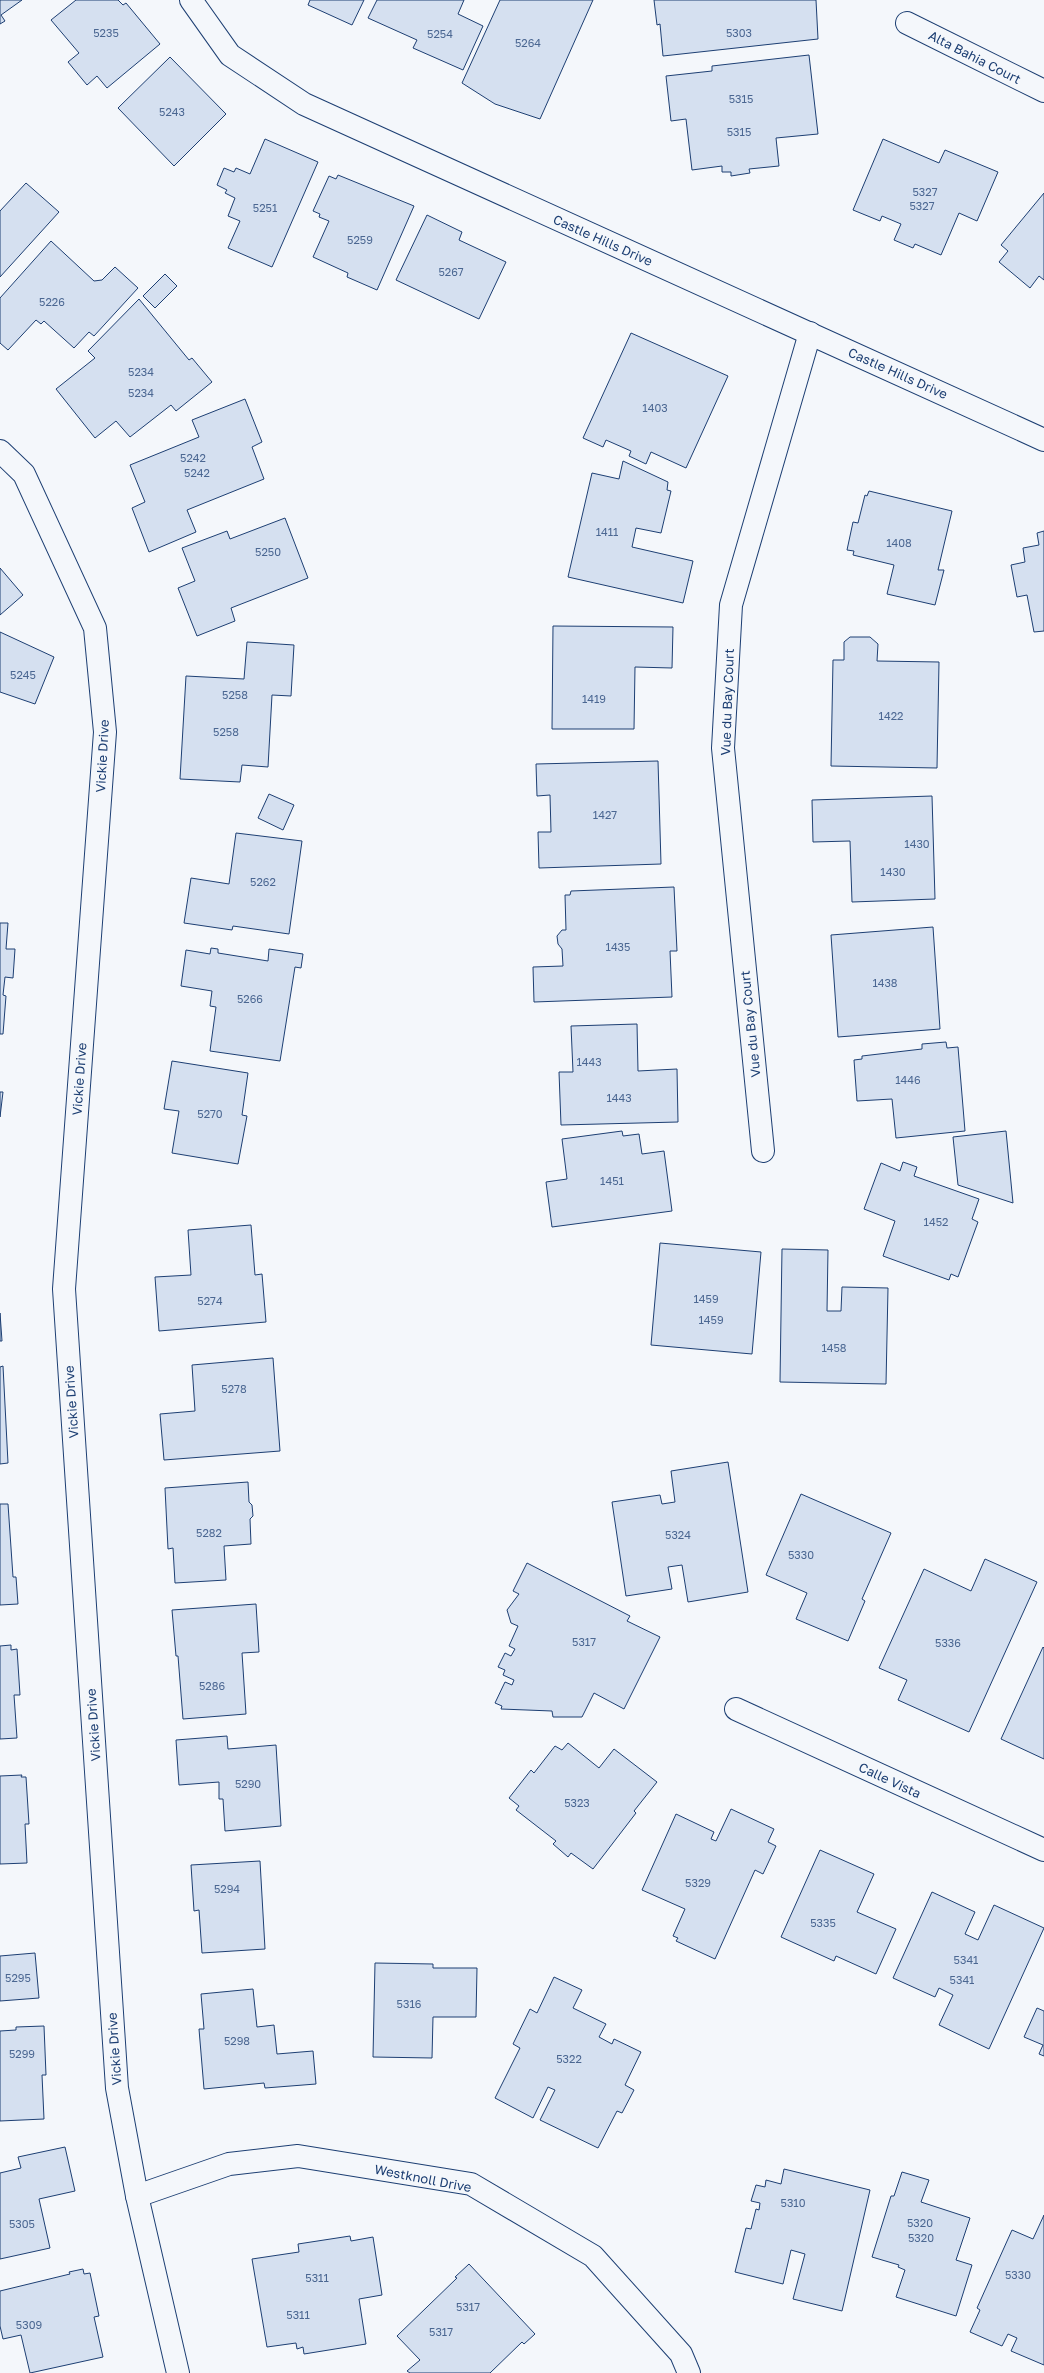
<svg xmlns="http://www.w3.org/2000/svg" width="1044" height="2373" viewBox="0 0 1044 2373" font-family="'Golos Text',sans-serif">
	<style>
		.building { fill: #d5e0f0; stroke: #1d3f73 }
		.lines { fill: none; stroke-linecap: round; stroke-linejoin: round }
		.minor-casing { stroke: #1d3f73; stroke-width: 24 }
		.minor { stroke: #f4f7fb; stroke-width: 22 }
		.labels { text-anchor: middle; dominant-baseline: central; stroke-width: 3; stroke-linejoin: round; paint-order: stroke }
		.number-label { font-size: 11px; fill: #4b6792 }
		.street-label { font-size: 13px; fill: #1d3f73; stroke: #f4f7fb }
	</style>
	<rect width="100%" height="100%" fill="#f4f7fb"/>
	<g class="building">
		<path d="M0 0H22L1 15 5 21 0 24Z"/>
		<path d="M76 0H118L123 5 126 3 160 44 107 88 97 76 87 85 68 62 79 53 51 20Z"/>
		<path d="M310 0H364L352 25 308 5Z"/>
		<path d="M377 0H464L458 14 483 26 463 70 413 48 417 40 368 18Z"/>
		<path d="M500 0H593L540 119 495 104 462 83Z"/>
		<path d="M654 0H816L818 39 663 56 660 24 657 25Z"/>
		<path d="M809 55 818 134 776 138 779 166 749 169 750 173 731 176V172H722V166L692 170 686 119 671 121 666 76 712 71V66Z"/>
		<path d="M170 57 226 114 174 166 118 108Z"/>
		<path d="M265 139 318 162 272 267 228 248 240 221 228 216 235 198 225 193 227 190 217 185 224 168 234 172 236 168 250 174Z"/>
		<path d="M883 139 939 163 945 150 998 172 977 221 959 213 941 255 915 244 913 248 894 240 901 224 882 216 880 221 853 210Z"/>
		<path d="M338 175 414 206 377 290 347 277 348 273 313 257 329 221 319 217 320 214 313 211 329 176 336 179Z"/>
		<path d="M26 183 59 212 0 277V211Z"/>
		<path d="M1044 193V280L1039 276 1030 288 999 262 1008 251 1001 245Z"/>
		<path d="M427 215 462 232 459 240 506 262 479 319 396 280Z"/>
		<path d="M51 241 94 281 102 280 115 267 138 288 94 336 89 332 74 348 44 321 41 324 36 320 8 350 0 343V298Z"/>
		<path d="M165 274 177 286 155 308 143 296Z"/>
		<path d="M139 299 189 360 192 358 212 382 176 411 171 405 130 437 116 421 95 438 56 389 95 358 88 351Z"/>
		<path d="M631 333 728 376 686 468 651 452 646 464 629 456 631 451 606 440 603 447 583 438Z"/>
		<path d="M245 399 262 442 252 447 264 479 187 510 196 532 149 552 132 508 145 502 130 465 199 437 192 420Z"/>
		<path d="M623 461 668 482 667 490 671 491 661 533 636 528 632 547 693 561 683 603 568 577 592 473 619 479Z"/>
		<path d="M869 491 952 511 938 570H944L935 605 887 594 894 565 853 555 854 551 847 550 853 522 858 523 865 495 867 496Z"/>
		<path d="M285 518 308 578 231 608 235 621 197 636 178 588 195 581 182 548 227 531 230 539Z"/>
		<path d="M1044 531V631L1034 632 1027 595 1017 597 1011 565 1025 562 1023 548 1039 545 1037 533Z"/>
		<path d="M0 568 23 595 0 615Z"/>
		<path d="M553 626 673 627 672 668 635 667 634 729H552Z"/>
		<path d="M0 632 54 657 35 704 0 692Z"/>
		<path d="M850 637H870L878 644 877 661 939 662 937 768 831 766 833 660H844V642Z"/>
		<path d="M247 642 294 645 291 696 272 695 268 767 242 765 240 782 180 779 186 676 244 679Z"/>
		<path d="M658 761 661 864 539 868 538 832H551L550 795 537 796 536 764Z"/>
		<path d="M269 794 294 805 283 830 258 818Z"/>
		<path d="M932 796 935 899 852 902 850 841 813 842 812 800Z"/>
		<path d="M236 833 302 841 289 934 233 926 232 930 184 923 191 878 229 884Z"/>
		<path d="M674 887 677 951H670L672 997 534 1002 533 967 563 966 562 949 558 944 557 936 562 930H566L565 895H570L571 891Z"/>
		<path d="M0 923H8L6 949H15L13 978 5 977 3 995 6 996 3 1034H0Z"/>
		<path d="M933 927 940 1029 838 1037 831 935Z"/>
		<path d="M211 948 218 949V953L268 961 269 949 303 954 301 968 295 967 280 1061 210 1051 216 1007 210 1006 212 991 181 986 186 950 210 954Z"/>
		<path d="M637 1024 638 1071 677 1069 678 1122 561 1125 559 1072H573L571 1026Z"/>
		<path d="M946 1042 947 1048 958 1047 965 1131 896 1138 892 1099 857 1101 854 1060 862 1059V1056L922 1049V1044Z"/>
		<path d="M172 1061 248 1073 242 1115 247 1116 238 1164 172 1153 179 1111 164 1109Z"/>
		<path d="M0 1092H3L0 1117Z"/>
		<path d="M622 1131 623 1136 639 1134 642 1154 664 1151 672 1211 552 1227 546 1182 567 1179 562 1139Z"/>
		<path d="M1006 1131 1013 1203 958 1185 953 1137Z"/>
		<path d="M903 1162 917 1167 914 1176 979 1199 972 1219 978 1222 958 1277 951 1274 949 1280 883 1256 895 1221 864 1209 881 1163 900 1171Z"/>
		<path d="M251 1225 255 1275 262 1274 266 1322 159 1331 155 1277 191 1275 188 1230Z"/>
		<path d="M660 1243 761 1252 752 1354 651 1345Z"/>
		<path d="M782 1249 828 1250 827 1311H841L842 1287 888 1288 886 1384 780 1382Z"/>
		<path d="M0 1313 2 1341H0Z"/>
		<path d="M273 1358 280 1451 164 1460 160 1414 195 1411 192 1365Z"/>
		<path d="M3 1366 8 1463 0 1464V1367Z"/>
		<path d="M728 1462 748 1592 688 1602 682 1565 668 1567 672 1589 626 1596 612 1502 660 1495 662 1504 675 1502 671 1471Z"/>
		<path d="M248 1482 249 1502 252 1505 253 1516 250 1519 251 1544 224 1546 226 1580 175 1583 173 1548 168 1549 165 1488Z"/>
		<path d="M801 1494 891 1533 862 1599 865 1601 848 1641 796 1619 807 1593 766 1575Z"/>
		<path d="M0 1504H8L13 1577H16L18 1604 0 1605Z"/>
		<path d="M985 1559 1037 1582 969 1732 898 1700 907 1680 879 1668 924 1569 971 1591Z"/>
		<path d="M527 1563 630 1616 627 1621 660 1637 624 1709 594 1693 582 1717H553L552 1711 501 1709 502 1706 495 1703 505 1682 512 1685 514 1680 503 1675 505 1670 498 1667 505 1653 511 1656 515 1649 509 1646 518 1626 511 1623 507 1610 519 1594 513 1591Z"/>
		<path d="M256 1604 259 1652 242 1653 246 1714 183 1719 178 1656H176L172 1610Z"/>
		<path d="M11 1645V1650L17 1649 20 1695H14L17 1738 0 1739V1646Z"/>
		<path d="M1043 1647 1044 1648V1759L1001 1739Z"/>
		<path d="M227 1736 228 1749 276 1745 281 1826 225 1831 223 1799H219V1782L179 1785 176 1740Z"/>
		<path d="M568 1743 599 1768 614 1749 657 1782 634 1811 636 1813 593 1869 571 1853 568 1857 553 1844 556 1841 516 1810 519 1806 509 1798 531 1770 534 1773 555 1746 562 1750Z"/>
		<path d="M22 1775 21 1777H26L29 1824H25L27 1863 0 1864V1776Z"/>
		<path d="M731 1809 774 1829 768 1842 776 1846 763 1874 755 1870 715 1959 676 1941 678 1938 673 1936 685 1909 642 1890 676 1814 714 1832 711 1839 716 1841Z"/>
		<path d="M820 1850 874 1874 857 1912 896 1929 876 1974 836 1956 834 1961 781 1937Z"/>
		<path d="M260 1861 265 1949 202 1953 199 1910 194 1911 191 1865Z"/>
		<path d="M932 1892 975 1912 965 1934 978 1940 994 1905 1044 1928 989 2049 939 2025 953 1995 939 1988 935 1997 893 1978Z"/>
		<path d="M35 1953 39 1998 0 2001V1956Z"/>
		<path d="M375 1963 433 1964V1968H477L476 2017H433L432 2058 373 2057Z"/>
		<path d="M554 1977 582 1990 573 2008 606 2024 599 2037 612 2044 614 2039 641 2052 625 2085 634 2090 622 2113 617 2111 598 2148 540 2120 555 2090 548 2087 533 2118 495 2098 520 2048 513 2044 530 2009 537 2013Z"/>
		<path d="M253 1989 257 2027 274 2025 277 2054 313 2051 316 2084 265 2088 264 2083 204 2089 199 2029H204L201 1994Z"/>
		<path d="M1037 2008 1044 2011V2056L1039 2054 1043 2045 1024 2037Z"/>
		<path d="M44 2026 46 2075H42L44 2119 0 2121V2031L16 2030V2027Z"/>
		<path d="M65 2147 75 2191 39 2199 50 2248 0 2259V2173L21 2168 18 2157Z"/>
		<path d="M784 2169 870 2190 842 2311 793 2299 805 2254 791 2250 783 2284 735 2272 746 2228 751 2229 756 2209 759 2210 760 2203 751 2201 756 2185 765 2187 766 2180 781 2184Z"/>
		<path d="M902 2172 929 2180 921 2202 970 2218 956 2260 972 2265 956 2316 896 2297 905 2270 898 2267 899 2265 872 2257 891 2196H894Z"/>
		<path d="M1044 2215V2365L1011 2351 1017 2338 1008 2334 1002 2346 970 2332 980 2310 977 2308 1012 2230 1033 2239Z"/>
		<path d="M350 2236 351 2241 373 2237 382 2295 359 2299 366 2344 304 2354 303 2347 297 2349 296 2343 267 2347 252 2259 299 2252 298 2244Z"/>
		<path d="M469 2264 535 2334 524 2344 522 2342 490 2373H410L407 2371 420 2360 397 2336 457 2278 455 2277Z"/>
		<path d="M83 2269 84 2274 90 2273 99 2316 94 2317 103 2357 30 2373 21 2335 3 2339 0 2326V2291L70 2274 69 2272Z"/>
	</g>
	<g class="lines">
		<g class="minor-casing">
			<g id="minor">
				<path d="M191 0 230 55 304 104 1044 440"/>
				<path d="M907 23 1044 91"/>
				<path d="M0 451 24 474 95 628 105 732 64 1289 117 2088 137 2196 178 2373"/>
				<path d="M763 1151 723 748 731 605 810 333"/>
				<path d="M736 1709 1044 1850"/>
				<path d="M137 2196 229 2164 298 2156 471 2184 593 2256 681 2354 689 2373"/>
			</g>
		</g>
		<use href="#minor" class="minor"/>
	</g>
	<g class="labels">
		<g class="number-label">
			<text x="106" y="32">5235</text>
			<text x="739" y="32">5303</text>
			<text x="440" y="33">5254</text>
			<text x="528" y="42">5264</text>
			<text x="741" y="98">5315</text>
			<text x="172" y="111">5243</text>
			<text x="739" y="131">5315</text>
			<text x="925" y="191">5327</text>
			<text x="922" y="205">5327</text>
			<text x="265" y="207">5251</text>
			<text x="360" y="239">5259</text>
			<text x="451" y="271">5267</text>
			<text x="52" y="301">5226</text>
			<text x="141" y="371">5234</text>
			<text x="141" y="392">5234</text>
			<text x="655" y="407">1403</text>
			<text x="193" y="457">5242</text>
			<text x="197" y="472">5242</text>
			<text x="607" y="531">1411</text>
			<text x="899" y="542">1408</text>
			<text x="268" y="551">5250</text>
			<text x="23" y="674">5245</text>
			<text x="235" y="694">5258</text>
			<text x="594" y="698">1419</text>
			<text x="891" y="715">1422</text>
			<text x="226" y="731">5258</text>
			<text x="605" y="814">1427</text>
			<text x="917" y="843">1430</text>
			<text x="893" y="871">1430</text>
			<text x="263" y="881">5262</text>
			<text x="618" y="946">1435</text>
			<text x="885" y="982">1438</text>
			<text x="250" y="998">5266</text>
			<text x="589" y="1061">1443</text>
			<text x="908" y="1079">1446</text>
			<text x="619" y="1097">1443</text>
			<text x="210" y="1113">5270</text>
			<text x="612" y="1180">1451</text>
			<text x="936" y="1221">1452</text>
			<text x="706" y="1298">1459</text>
			<text x="210" y="1300">5274</text>
			<text x="711" y="1319">1459</text>
			<text x="834" y="1347">1458</text>
			<text x="234" y="1388">5278</text>
			<text x="209" y="1532">5282</text>
			<text x="678" y="1534">5324</text>
			<text x="801" y="1554">5330</text>
			<text x="584" y="1641">5317</text>
			<text x="948" y="1642">5336</text>
			<text x="212" y="1685">5286</text>
			<text x="248" y="1783">5290</text>
			<text x="577" y="1802">5323</text>
			<text x="698" y="1882">5329</text>
			<text x="227" y="1888">5294</text>
			<text x="823" y="1922">5335</text>
			<text x="966" y="1959">5341</text>
			<text x="18" y="1977">5295</text>
			<text x="962" y="1979">5341</text>
			<text x="409" y="2003">5316</text>
			<text x="237" y="2040">5298</text>
			<text x="22" y="2053">5299</text>
			<text x="569" y="2058">5322</text>
			<text x="793" y="2202">5310</text>
			<text x="920" y="2222">5320</text>
			<text x="22" y="2223">5305</text>
			<text x="921" y="2237">5320</text>
			<text x="1018" y="2274">5330</text>
			<text x="317" y="2277">5311</text>
			<text x="468" y="2306">5317</text>
			<text x="298" y="2314">5311</text>
			<text x="29" y="2324">5309</text>
			<text x="441" y="2331">5317</text>
		</g>
		<g class="street-label">
			<text transform="translate(975 57) rotate(27)">Alta Bahia Court</text>
			<text transform="translate(603 240) rotate(24)">Castle Hills Drive</text>
			<text transform="translate(898 373) rotate(24)">Castle Hills Drive</text>
			<text transform="translate(727 702) rotate(-88)">Vue du Bay Court</text>
			<text transform="translate(102 756) rotate(-87)">Vickie Drive</text>
			<text transform="translate(750 1024) rotate(-96)">Vue du Bay Court</text>
			<text transform="translate(79 1079) rotate(-86)">Vickie Drive</text>
			<text transform="translate(71 1402) rotate(-94)">Vickie Drive</text>
			<text transform="translate(93 1725) rotate(-94)">Vickie Drive</text>
			<text transform="translate(890 1780) rotate(25)">Calle Vista</text>
			<text transform="translate(114 2049) rotate(-94)">Vickie Drive</text>
			<text transform="translate(423 2178) rotate(11)">Westknoll Drive</text>
		</g>
	</g>
</svg>
